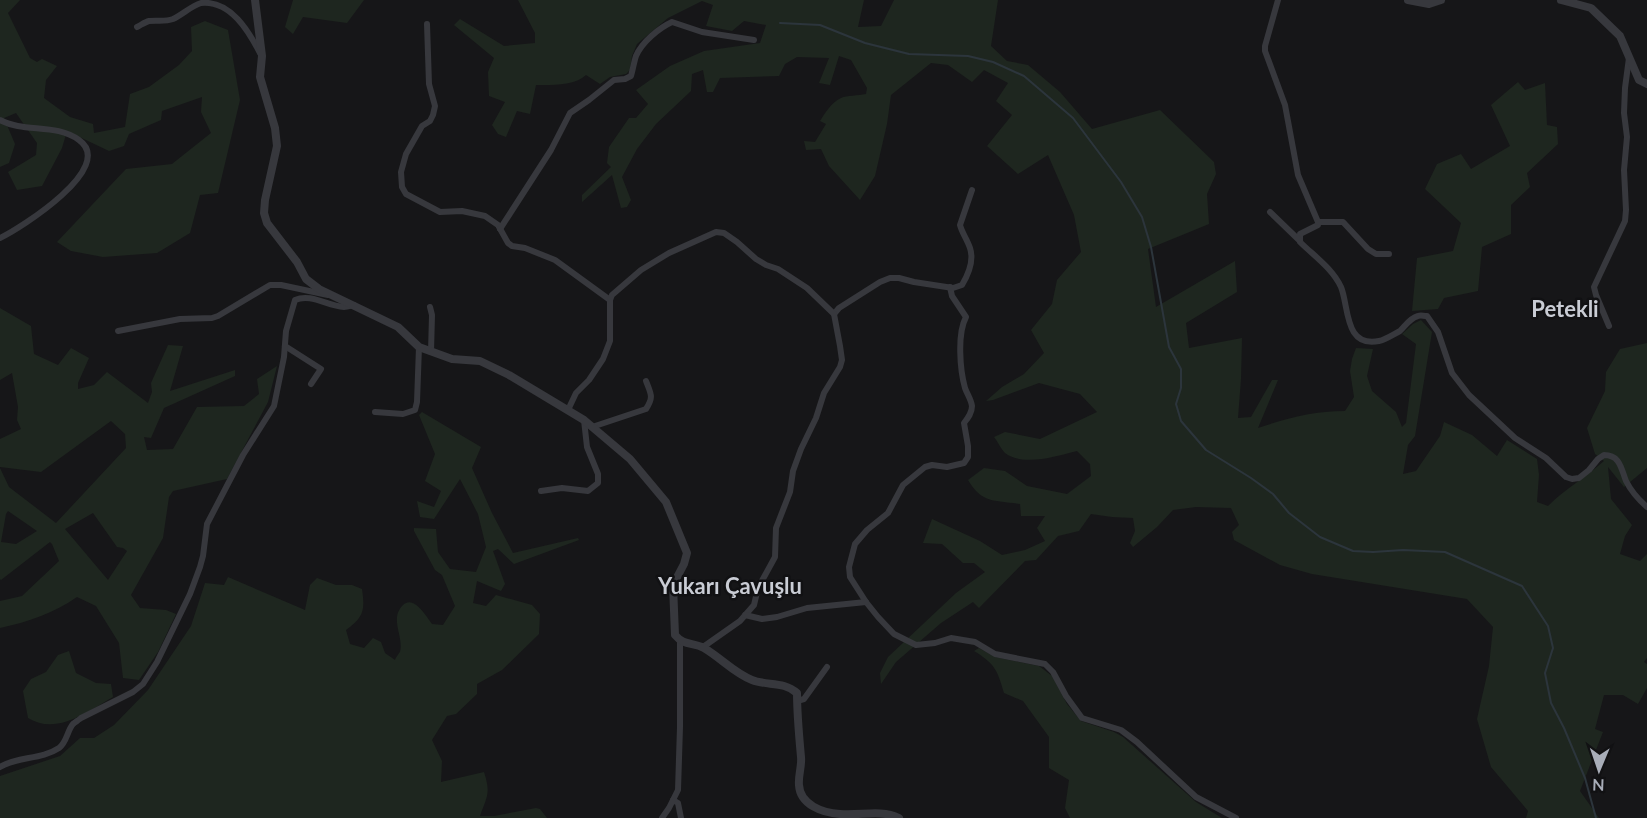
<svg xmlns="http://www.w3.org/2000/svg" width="1647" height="818" viewBox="0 0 1647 818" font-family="Lato,sans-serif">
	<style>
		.green { fill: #1e261f; fill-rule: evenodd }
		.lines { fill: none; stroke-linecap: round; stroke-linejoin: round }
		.stream { stroke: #2c353c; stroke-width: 2 }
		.minor { stroke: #37383d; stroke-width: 6 }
		.tertiary { stroke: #37383d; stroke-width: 8 }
		.labels { text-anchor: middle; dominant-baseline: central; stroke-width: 5; stroke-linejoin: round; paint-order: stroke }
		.quarter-label { font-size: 22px; font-weight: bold; fill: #c9ccd4; stroke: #111113 }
	</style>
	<rect width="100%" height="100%" fill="#161618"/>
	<g class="green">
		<path d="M0 0H20L8 13 30 58 37 62 42 59 57 66 46 80 44 98 70 117 93 124 94 133 125 127 130 94 149 87 179 65 192 51 191 27 205 21 228 30 240 100 218 193 200 195 190 233 157 253 103 257 71 251 57 242 126 169 172 164 211 133 201 112 202 97 162 111 161 120 129 134 124 146 109 151 67 131 62 148 42 186 17 190 8 172 36 155 37 143 16 113 4 118 15 144 9 163 0 167Z"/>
		<path d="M293 0H364L347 23 303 17 293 34 285 27Z"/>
		<path d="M518 0H864L858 27 881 26 894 0H998L991 46 1007 61 1028 65 1060 92 1092 129 1160 110 1214 162 1216 174 1207 194 1209 224 1148 249 1156 307 1235 261 1237 292 1186 323 1189 348 1242 338 1241 379 1238 418 1251 417 1272 380H1278L1258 428C1287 418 1314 411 1345 411L1354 397 1350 371 1352 359 1356 348 1373 349 1367 376 1372 391 1396 412 1402 427 1406 423 1416 344 1402 334 1413 324 1421 320 1432 332 1415 436 1408 445 1403 474 1416 471 1440 436 1444 422 1472 435 1497 456 1507 440 1537 459 1539 475 1537 502 1548 506C1565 489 1586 477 1604 461L1595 454 1587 428 1605 391 1606 372 1620 349 1647 343V468L1624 487 1608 467 1611 499 1632 525 1625 536 1620 554 1640 561 1647 554V658L1644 662 1647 664V688L1638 704 1623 695H1604L1595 729 1603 732 1580 791 1599 818H1526L1528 811 1491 767 1477 719 1489 666 1493 627 1467 599 1312 574 1280 565 1234 540 1232 532 1239 525 1231 508 1196 507 1173 510 1157 527 1133 547 1130 543 1135 531 1133 518 1112 517 1091 514 1079 531 1058 536 1036 560 1025 561 979 608 973 602 941 623 896 662 881 684 880 673 888 657 956 593 985 572 974 563H963L942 544 923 543 932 519 980 541 1002 555 1025 550 1045 541 1037 528 1045 516H1021L1020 504C995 500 982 504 968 480L984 468 1005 471 1027 486 1067 494 1091 476 1090 464 1077 451C1057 456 1023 467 1005 453 1001 449 998 442 994 437L1005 432 1040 439 1097 412 1080 394 1039 383 993 400 986 401 1002 387 1024 374 1044 353 1031 330 1052 304 1057 280 1081 252 1074 215 1048 155 1018 174 987 146 1012 115 996 101 1008 83 984 70 972 82 948 65 931 63 891 95 887 124 875 176 860 200 829 166 821 149 806 150 804 141 815 142 826 124 820 121C825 113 831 103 841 98 847 95 858 96 866 94L867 88 851 60 839 56 830 85 819 83 829 58 797 57 785 64 779 76 720 78 713 92H707L703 70 692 74 691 91 656 124 637 149 622 177 631 200 627 207 621 208 612 175 582 202V195L611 167 607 163 609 147 629 118H636L648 104 636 90 670 66 704 51 760 43 766 25 744 21 732 31 706 26 713 5 702 1 668 18 637 44 632 56 630 70 626 74 610 77 600 84 586 75C575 86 551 85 536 85L530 114 517 111 506 137 498 134 492 125 505 102 489 96 488 72 494 58 454 25 460 19 504 46 535 43V33Z"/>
		<path d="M1518 82 1525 90 1545 83 1547 125 1557 127 1558 144 1527 173 1530 187 1511 205V234L1482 247 1478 291 1444 298 1438 309 1412 311 1417 258 1453 251 1461 223 1425 189 1437 164 1461 154 1471 169 1510 146 1491 105Z"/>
		<path d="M0 308 31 326 34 354 58 365 71 348 89 358 78 383V389L94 385 107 372 148 403 152 392 151 383 168 345 183 346 170 391 235 370V376L164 408 151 438 144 437 147 450 173 449 197 407 244 406 259 394 257 379 277 366 268 402 227 479 173 491 169 497 163 538 131 595 140 608 166 610 176 614 158 652 139 680 123 678 119 643 96 606 77 597C54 613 28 622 0 628V601L22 596 59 561 52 544 50 542 1 580 0 579V468L9 487 56 523 126 448 125 434 111 421 41 472 0 467V439L21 429 17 420 18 407 12 373 0 380ZM8 511 37 531 16 544 1 542 6 514ZM93 513 117 547 123 548 127 551 108 580 65 529Z"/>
		<path d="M422 412 481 447 472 468 492 513 513 553 578 538 579 540 514 564 498 549 493 551 505 584 501 591 477 581 473 603 486 606 496 595 532 605 540 614 539 634 502 670 477 684V694L456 714 447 716 432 740 442 761 441 782 484 772C491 794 487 796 480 816H494L536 808 540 809 547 818H0V776L60 756 80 738H94L114 725 148 690 191 626 205 583 224 585 228 577 305 610 310 585 317 578 336 585H352L362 589C365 610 364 617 346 630L350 644 364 648 373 638 381 642 385 653 395 660C395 659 399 653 400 652 404 636 389 619 403 605 414 595 426 616 432 624L443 625 455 606 442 575 435 570 414 531V528L436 529 438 552 450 569 476 572 486 547 478 514 460 479 434 519 420 517 417 501 434 507 441 491 425 481 435 454 419 415Z"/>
		<path d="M979 648 995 657 1039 666 1052 676 1067 704 1081 721 1114 732 1123 737 1196 802 1222 818H1070L1065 808 1069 780 1049 768V737L1023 701 1004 693C997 669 995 664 974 651Z"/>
		<path d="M69 651 76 673 96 683 111 684 113 697C88 711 57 736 28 718L23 691 31 679 46 672 58 655Z"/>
	</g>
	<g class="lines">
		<path class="stream" d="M780 23 820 25 865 43 909 54 968 56 993 62 1024 76 1073 118 1121 182 1142 217 1151 247 1169 347 1181 369V388L1176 404 1181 421 1206 450 1251 478 1273 494 1289 513 1320 537 1353 551 1373 552 1403 550 1445 552 1522 586 1548 626 1553 648 1545 673 1551 703 1564 728 1585 778 1596 818"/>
		<g class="minor">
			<path d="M1278 0 1265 46V51L1285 105 1298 175 1318 222V225L1300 234V242C1314 256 1332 268 1341 287 1349 306 1344 348 1379 341 1385 340 1394 334 1400 331 1405 326 1410 318 1418 316 1421 315 1423 316 1427 316L1438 332 1452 373 1469 395 1515 438 1546 458 1566 477 1572 479 1579 478 1589 470 1598 459 1604 455C1620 455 1621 468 1626 481 1631 491 1639 500 1647 507"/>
			<path d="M427 24 429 84 435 106 433 115 430 121 422 126 406 154 401 172 402 187 406 194 440 212 462 211 485 216 498 225 508 243 512 246 525 248 555 260 610 300"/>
			<path d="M137 27C141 25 145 22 149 21 157 20 165 22 173 19 182 15 191 6 201 3 231 0 249 32 260 53"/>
			<path d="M0 120C24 133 56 123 79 140 117 167 21 228 0 238"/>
			<path d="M1270 212 1300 241"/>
			<path d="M1318 222H1343L1368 249 1376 254H1389"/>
			<path d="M500 229 551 150 570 113 589 100 614 80 625 79 631 76C633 69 634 62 636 56 642 42 659 28 672 22L702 32 754 40"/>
			<path d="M950 287 952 296 966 317C957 334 960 370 965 388 967 394 971 399 972 406 972 413 968 418 964 423L968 446V457L964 463 947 467 932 465 925 467 903 485 888 513 867 530 855 544 849 567 850 577 866 602 878 617 894 634 916 645 935 643 951 638 975 642 995 654 1045 664 1053 672 1066 696 1082 718 1121 730 1137 742 1196 797 1236 818"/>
			<path d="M430 307 432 315 431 352"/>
			<path d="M834 314 839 308 880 282 890 278H899L914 282 953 288 962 285C968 275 974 260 970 248 967 239 962 233 960 225L972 190"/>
			<path d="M1609 326 1596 295 1594 287 1625 221 1626 210 1624 170 1627 137 1624 113 1625 88 1629 58"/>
			<path d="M118 331 180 319 212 318 218 316 270 285H281L328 295"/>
			<path d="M285 346 321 369 311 384"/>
			<path d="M568 410 576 393 589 380 603 359 610 341V300L612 295 641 270 669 253 716 232 724 233 737 242 756 259 766 265 778 269 807 288 834 314 840 346 842 360 840 367 824 393 816 418 801 449 793 471 790 492 776 528 775 557 758 588 754 605 740 621 703 647"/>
			<path d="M375 412 403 414 415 410 417 402 419 347"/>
			<path d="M592 427 646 409C654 397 651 394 646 381"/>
			<path d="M541 491 562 488 588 491 598 483V474L587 447 584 420"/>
			<path d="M745 615 762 619 777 617 807 608 866 602"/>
			<path d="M797 701 804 699 827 667"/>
			<path d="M0 767C18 756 41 760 59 748 67 742 67 731 73 724 74 723 80 719 81 718L133 692 143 684 157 662 190 594 200 567 203 556 207 524 243 455 274 406 284 357 286 331 295 300C311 293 327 306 344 307 347 307 350 306 354 305"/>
			<path d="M673 800 678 803 681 818"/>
			<path d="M662 818 669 808 678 790 680 727V642"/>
		</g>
		<g class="tertiary">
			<path d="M255 0 262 56 260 77 275 128 277 146 265 200 264 213 267 223 297 262 306 279 319 289 398 327 419 347 452 359 480 361 509 375 584 420 630 459 666 502 687 553 684 564 673 585 675 635C684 646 693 642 704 648 721 658 734 673 752 680 767 686 784 681 797 693 797 714 799 735 801 757 802 766 798 776 799 785 800 805 823 813 840 814 860 816 880 809 899 818"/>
			<path d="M1408 0 1429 4 1441 0"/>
			<path d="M1561 0 1591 8 1620 36 1639 80 1647 84"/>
		</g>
	</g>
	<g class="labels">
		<g class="quarter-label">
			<text x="1565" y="308">Petekli</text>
			<text x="730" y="585">Yukarı Çavuşlu</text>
		</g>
	</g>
	<g transform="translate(1599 770) rotate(182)" stroke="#111113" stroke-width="4.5" paint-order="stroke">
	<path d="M0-4.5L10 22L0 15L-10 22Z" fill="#a8adb8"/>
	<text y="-9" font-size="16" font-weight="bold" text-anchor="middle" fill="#a8adb8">N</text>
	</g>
</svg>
